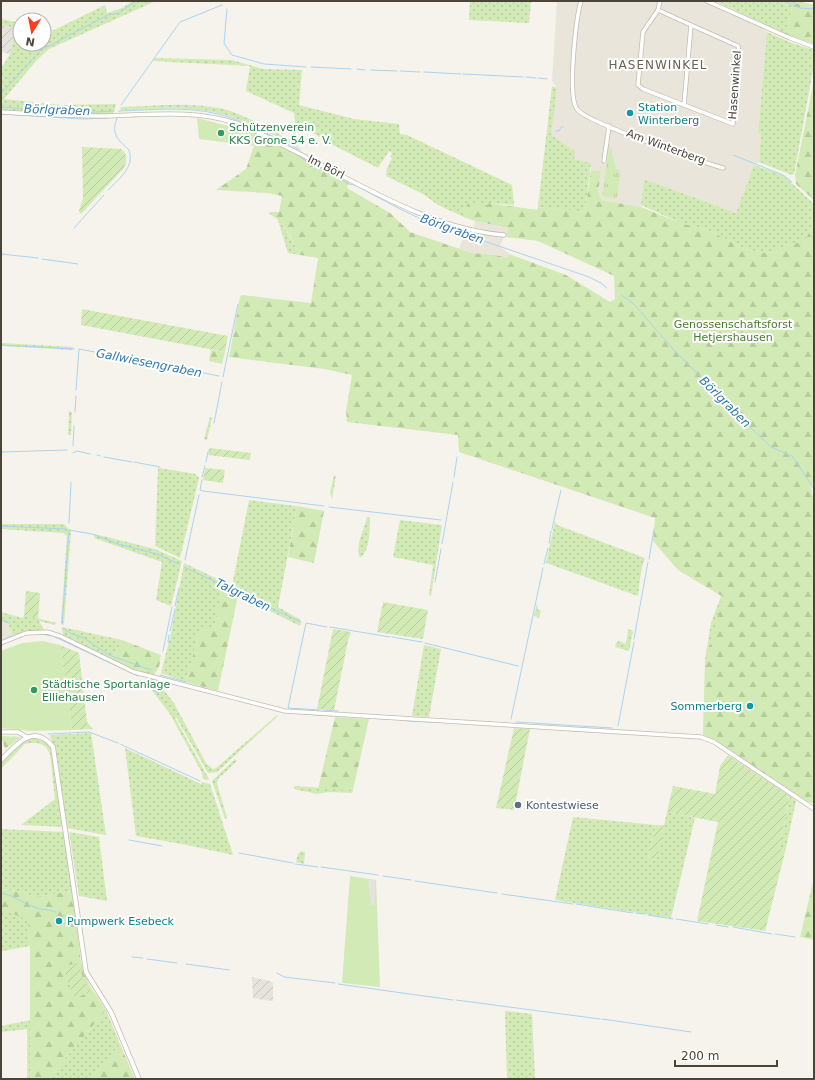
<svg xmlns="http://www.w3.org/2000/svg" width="815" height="1080" viewBox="0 0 815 1080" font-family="'DejaVu Sans',sans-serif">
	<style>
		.residential { fill: #eae5da }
		.industrial { fill: url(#industrial-furrows) }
		.grass { fill: url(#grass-dots) }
		.forest { fill: url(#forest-firs) }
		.park { fill: url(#park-tufts) }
		.garden { fill: url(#garden-furrows) }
		.pitch { fill: #d2eab5 }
		.parking { fill: #e5e3e0 }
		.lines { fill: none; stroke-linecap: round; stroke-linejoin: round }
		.stream { stroke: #a9d4f2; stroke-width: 1 }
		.minor-casing { stroke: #c2bbae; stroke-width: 5 }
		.tertiary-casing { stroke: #c2bbae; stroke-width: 5.5 }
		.minor { stroke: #fff; stroke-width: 3.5 }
		.tertiary { stroke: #fff; stroke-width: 4 }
		.culture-dot { fill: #0f9aa8; stroke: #fff; stroke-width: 1.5 }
		.leisure-dot { fill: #2e9e5b; stroke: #fff; stroke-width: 1.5 }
		.service-dot { fill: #5c6f8a; stroke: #fff; stroke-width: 1.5 }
		.labels { text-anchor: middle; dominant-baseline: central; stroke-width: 4; stroke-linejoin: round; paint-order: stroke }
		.street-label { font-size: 11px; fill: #4b4439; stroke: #fff }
		.culture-label { font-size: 11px; fill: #0d838f; stroke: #fff; text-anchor: start }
		.leisure-label { font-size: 11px; fill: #27864d; stroke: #fff; text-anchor: start }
		.park-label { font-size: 11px; fill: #4a7f2a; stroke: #fff }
		.service-label { font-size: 11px; fill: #4e5e75; stroke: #fff; text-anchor: start }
		.neighbourhood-label { font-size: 12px; letter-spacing: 1px; fill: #6e6250; stroke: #fff }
		.water-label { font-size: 12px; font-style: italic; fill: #2e7ab2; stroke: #fff }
	</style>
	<defs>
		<pattern id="industrial-furrows" width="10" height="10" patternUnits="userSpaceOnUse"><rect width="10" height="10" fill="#e6e2dd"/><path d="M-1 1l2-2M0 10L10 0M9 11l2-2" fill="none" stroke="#c7c3be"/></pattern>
		<pattern id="grass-dots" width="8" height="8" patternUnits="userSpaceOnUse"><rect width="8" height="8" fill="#d2eab5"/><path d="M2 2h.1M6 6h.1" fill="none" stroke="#b6ca9c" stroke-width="1.8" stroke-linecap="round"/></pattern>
		<pattern id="forest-firs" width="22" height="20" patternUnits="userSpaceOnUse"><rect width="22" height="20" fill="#d2eab5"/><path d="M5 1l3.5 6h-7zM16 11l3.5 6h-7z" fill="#b6ca9c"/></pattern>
		<pattern id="park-tufts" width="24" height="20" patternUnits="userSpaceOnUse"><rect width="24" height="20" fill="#d2eab5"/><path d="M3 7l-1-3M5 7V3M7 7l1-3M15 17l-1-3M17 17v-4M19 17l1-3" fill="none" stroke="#b6ca9c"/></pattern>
		<pattern id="garden-furrows" width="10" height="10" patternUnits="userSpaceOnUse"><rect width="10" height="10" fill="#d2eab5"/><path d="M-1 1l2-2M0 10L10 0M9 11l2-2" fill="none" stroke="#b6ca9c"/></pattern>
	</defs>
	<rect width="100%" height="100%" fill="#f6f3ec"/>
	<g class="residential">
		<path d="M557 1H702L767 31 758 133 761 134 759 162 754 165 736 213 644 179 641 207 602 200 598 192 601 171 591 170V163L574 159 550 134 557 88 552 81Z"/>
		<path d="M475 221 508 228 506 237H504L500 246 509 254 507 258 496 255 472 253 459 249 464 236 475 239 476 233H472Z"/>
		<path d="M1 620 8 623 13 636 1 647Z"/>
	</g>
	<g class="industrial">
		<path d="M1 25 16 28 10 54 1 52Z"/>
		<path d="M252 977 270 981 273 983V1001L253 998Z"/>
	</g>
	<g class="grass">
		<path d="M133 1H156L49 49 37 60 4 99 61 105 116 104 113 114 90 115 1 111 2 76 1 69 10 54 16 28 1 25V19L20 23V44H44V29L52 31 105 5 107 13 122 8Z"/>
		<path d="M470 1H531L529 23 469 20Z"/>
		<path d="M715 1H797L814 5V7L793 3 786 34Z"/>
		<path d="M767 32 792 43 814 50V65L794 174 792 175 759 162 761 134 758 133Z"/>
		<path d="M155 58 232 60 263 69 302 70 299 105 354 119 399 124 400 134 407 135 512 185 514 203 513 205 489 203 485 208 465 210 466 218 438 205 423 194 386 176 387 168 392 158 390 157 392 153 389 151 378 168 329 143 297 123 294 144 303 150C267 132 231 111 191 109 168 107 143 110 120 110L121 107C153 106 188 102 219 108 241 112 275 132 294 143L295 120 294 113 246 91 250 66 153 61Z"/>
		<path d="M552 86 557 88 551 135 575 151 574 159 591 163 585 212 538 207Z"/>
		<path d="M754 165 783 175 814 204V222L805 241 784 246 772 253 759 252 745 249 706 229 683 224 641 205 644 179 736 213Z"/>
		<path d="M277 217 288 233 300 255 288 253Z"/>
		<path d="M1 343 73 347 72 350 1 346Z"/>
		<path d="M69 411 72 412 71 435H68Z"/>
		<path d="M210 417 212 418 207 440 204 439Z"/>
		<path d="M158 468 196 474 199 478 180 558 155 546Z"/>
		<path d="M334 475 336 476 332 499 330 493Z"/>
		<path d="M249 500 297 506 278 607 301 620 300 626 240 596 237 600 221 591 214 630 200 629 186 682 161 673 171 633 184 563 232 586Z"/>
		<path d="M367 517H370C369 531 371 549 360 558 355 545 364 530 367 517Z"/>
		<path d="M400 520 442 525 431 596 429 595 433 565 393 557Z"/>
		<path d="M555 521 557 525 645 558C640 570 640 583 638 596L546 563Z"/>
		<path d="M1 524H64L71 531 64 625 61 623 67 536 63 533 1 529Z"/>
		<path d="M95 534 155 549 182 561 171 606 156 600 162 562 94 538Z"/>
		<path d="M721 596 723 597 703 735 705 659 711 623Z"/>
		<path d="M537 603 538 610 541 611 539 618 534 616Z"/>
		<path d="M1 612 23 618 24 615 57 623 54 625 39 621 44 630 25 632 13 636 8 623 1 620Z"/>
		<path d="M62 627 122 640 112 661 63 635Z"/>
		<path d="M628 629 633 631 629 651 615 647 616 643 619 641 626 644Z"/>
		<path d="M424 645 441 649 429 717 412 716Z"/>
		<path d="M151 680H156L174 703 206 763 213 769 216 768 277 715 278 716 217 772 208 773 176 717 175 718 209 779 206 780 203 779 202 773 170 714 150 688Z"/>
		<path d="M91 733 106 835 67 828 57 757 50 735Z"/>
		<path d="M31 738C40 738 47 741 52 749L64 827 21 825 55 799 50 754C45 743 37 741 25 744L1 769V762L18 745Z"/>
		<path d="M125 748 201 784 202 782 210 784 233 855 187 845 136 836Z"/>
		<path d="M235 759 237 761 218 779 217 784 227 817 225 819 212 781Z"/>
		<path d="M294 786 353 790 352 793 329 792 317 794 294 789Z"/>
		<path d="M790 796 796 801 785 852 779 848Z"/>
		<path d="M667 812 695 818 671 918 555 900 573 817 656 825 648 858 656 860Z"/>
		<path d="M1 829 64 832 73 891 36 897 18 891 1 889Z"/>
		<path d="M69 832 99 837 107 901 79 896Z"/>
		<path d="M301 851 305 852 304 864 296 862 298 854Z"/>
		<path d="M1 909 28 919 30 946 3 951 1 949Z"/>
		<path d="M106 1010 120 1044 90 1079H48Z"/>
		<path d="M505 1011 532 1014 535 1079H507Z"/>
		<path d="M31 1020 30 1079H27V1029L1 1032V1026Z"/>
	</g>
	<g class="forest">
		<path d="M793 3 814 7V44L786 34Z"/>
		<path d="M814 80V200L796 184 795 175Z"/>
		<path d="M237 125 350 181 347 188 390 213 410 232 472 253 496 255 507 258 509 254 566 275 610 302 615 299 614 276 538 241 506 237 508 228 475 221 466 218 465 210 469 201 485 208 489 203 537 210 538 207 585 212 591 170 601 171 598 192 602 200 641 207 683 224 706 229 745 249 759 252 772 253 784 246 805 241 814 222V484L811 485 814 503V803L806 802 703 735 706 659 723 597 678 570 653 541 655 518 459 452 458 435 347 422 346 411 352 375 324 369 229 357 240 297 242 295 311 303 318 258 300 255C292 240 285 221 269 214V212H279L282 196 268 193 216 190 246 169 255 143 236 128Z"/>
		<path d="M211 350 225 352 222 364 209 361Z"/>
		<path d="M297 506 324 511 314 563 288 557Z"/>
		<path d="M221 591 237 600 218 691 186 682 200 628 214 630Z"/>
		<path d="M122 640 161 655 159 667 154 675 131 669 112 661Z"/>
		<path d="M335 717 369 719 353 790 318 789Z"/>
		<path d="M1 736 21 737 5 749Z"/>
		<path d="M814 878V940L800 937Z"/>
		<path d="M1 889 18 891 36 897 73 891 81 962 90 986 106 1010 48 1079H30V946L28 920 1 909Z"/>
		<path d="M120 1044 135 1079H90Z"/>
	</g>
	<path class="park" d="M609 147 611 148 616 169 620 170 617 199 602 196Z"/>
	<g class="garden">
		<path d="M82 147 121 149C128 154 127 161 124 168L81 214 79 211 83 198Z"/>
		<path d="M82 309 228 336 225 352 81 325Z"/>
		<path d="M209 448 251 453 250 460 208 455Z"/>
		<path d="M205 468 225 470 223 483 203 480Z"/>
		<path d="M26 591 40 593 38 619 24 615Z"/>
		<path d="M383 602 428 610 423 638 422 639 377 632Z"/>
		<path d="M333 629 351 632 348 641 334 710 317 709Z"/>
		<path d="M60 645 79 653 87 722 93 729 72 730Z"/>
		<path d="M514 728 530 729 514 810 496 808Z"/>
		<path d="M728 755 790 796 779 848 785 852 765 931 697 921 718 822 667 812 673 786 715 794 720 766Z"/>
		<path d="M656 825H664L657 860 648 858Z"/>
		<path d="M79 963 83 979 91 991 75 999 67 980 64 966Z"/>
	</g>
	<g class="pitch">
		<path d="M197 118 236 128 255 143 254 146 199 139Z"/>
		<path d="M43 641 60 645 72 730 30 731 1 728V651L22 643Z"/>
		<path d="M350 876 376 880 380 987 342 983Z"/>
	</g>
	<path class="parking" d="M368 880H375V905H371Z"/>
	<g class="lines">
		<g class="stream">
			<path d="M785 1 800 8 814 9"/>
			<path d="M227 9 224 43 232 55 264 64 306 67"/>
			<path d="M311 67 351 69"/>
			<path d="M357 69 365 70"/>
			<path d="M371 70 397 71"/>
			<path d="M400 71 420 72"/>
			<path d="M424 72 461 74"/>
			<path d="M463 74 523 77"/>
			<path d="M526 77 536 78"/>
			<path d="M538 78 547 79"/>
			<path d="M1 94 41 50 108 15 119 13 136 1"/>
			<path d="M121 105 180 22 222 5"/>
			<path d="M1 107 76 113 114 111"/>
			<path d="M119 111C152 110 186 106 218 114 247 121 273 137 300 150"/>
			<path d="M1 114 82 119 109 118"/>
			<path d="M556 131H559L561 127H563"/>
			<path d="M733 155 783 175 792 182"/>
			<path d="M301 158 349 184 355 185 400 209 423 220 589 277 601 283 607 288"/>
			<path d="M108 190C119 179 135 167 129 150 117 139 111 134 117 118"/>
			<path d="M74 228 104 195"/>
			<path d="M1 254 38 258"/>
			<path d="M42 259 78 264"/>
			<path d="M621 295 633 303 672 348 751 428 771 447 792 456 814 489"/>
			<path d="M1 345 74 349"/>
			<path d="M223 377 238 304"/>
			<path d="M76 390 79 349 219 376"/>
			<path d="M75 412 76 396"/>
			<path d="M214 423 222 382"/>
			<path d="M73 446 74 426"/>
			<path d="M1 452 67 450"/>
			<path d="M73 453 77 451 90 454"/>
			<path d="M97 455 100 456"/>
			<path d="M104 457 132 462"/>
			<path d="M134 462 160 467"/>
			<path d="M206 462 208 452"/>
			<path d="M202 477 205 466"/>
			<path d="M454 477 457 457"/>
			<path d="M202 480 200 490 203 491 324 506"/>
			<path d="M329 507 441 520"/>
			<path d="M69 523 71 482"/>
			<path d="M1 526 65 529"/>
			<path d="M552 529 561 490"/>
			<path d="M549 543 551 531"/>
			<path d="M442 544 453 482"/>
			<path d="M649 559 654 529"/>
			<path d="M185 560 199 495"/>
			<path d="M544 564 548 548"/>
			<path d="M184 567 301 622"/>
			<path d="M435 582 441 549"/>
			<path d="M175 606 179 588"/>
			<path d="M1 620 9 623"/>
			<path d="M62 624 69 530 92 534 118 544 157 554 179 564"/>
			<path d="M330 627 390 637"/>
			<path d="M63 628 70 633 84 638 109 655 151 670"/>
			<path d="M170 631 175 609"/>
			<path d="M42 634 51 636"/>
			<path d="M53 636 138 676"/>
			<path d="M392 637 422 642"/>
			<path d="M634 639 648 562"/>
			<path d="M2 641 11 636"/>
			<path d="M168 642 169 635"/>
			<path d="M425 643 518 666"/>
			<path d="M163 651 172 607"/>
			<path d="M160 675 186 682"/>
			<path d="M146 678 151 680 155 679"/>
			<path d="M151 687 159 694"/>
			<path d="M221 696 279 711"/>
			<path d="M320 710 288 708 306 623 327 627"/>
			<path d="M323 710 338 711"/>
			<path d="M289 713 332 716"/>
			<path d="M339 716 345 717"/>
			<path d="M372 718 383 719"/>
			<path d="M386 719 404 720"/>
			<path d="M511 719 543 568"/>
			<path d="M407 721 432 722"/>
			<path d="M516 722 612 728"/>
			<path d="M618 726 634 642"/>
			<path d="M549 729 590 732"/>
			<path d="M594 732 605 733"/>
			<path d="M48 734 89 732 118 743"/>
			<path d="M120 744 200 781"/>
			<path d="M129 840 162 846"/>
			<path d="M239 853 293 863"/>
			<path d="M295 864 318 867"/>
			<path d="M321 867 378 875"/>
			<path d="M383 876 411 880"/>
			<path d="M415 881 497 893"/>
			<path d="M1 893C17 896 21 903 34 907 41 910 48 909 56 912"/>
			<path d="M502 894 573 904"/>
			<path d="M576 904 633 913"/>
			<path d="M636 913 645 914"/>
			<path d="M648 915 673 919"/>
			<path d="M62 916H66L73 924H76"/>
			<path d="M676 919 708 924"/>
			<path d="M81 923 82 933"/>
			<path d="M716 925 728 927"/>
			<path d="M733 927 772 934"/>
			<path d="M775 934 795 937"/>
			<path d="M132 957 143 958"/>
			<path d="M147 959 177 963"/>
			<path d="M186 964 229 970"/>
			<path d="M277 973 284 977 335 983"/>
			<path d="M338 984 453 1000"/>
			<path d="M456 1000 600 1019"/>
			<path d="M602 1019 691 1032"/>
		</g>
		<g class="minor-casing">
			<g id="minor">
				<path d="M581 1C576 19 567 95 577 109 585 122 702 162 723 168"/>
				<path d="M707 1 790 38 814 47"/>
				<path d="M658 10 691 25 684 105 643 89 638 85 643 32 658 10 660 1"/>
				<path d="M684 105 733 124 739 52 738 46 691 25"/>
				<path d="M1 112C35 114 69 116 104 116 148 115 193 109 236 123 252 128 267 137 282 145 353 179 424 228 504 235"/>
				<path d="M604 161 609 126"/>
				<path d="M1 643 26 633 47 632 60 636 134 672 285 711 701 737 714 742 814 809"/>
				<path d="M1 732H18L27 737"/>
			</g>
		</g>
		<g class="tertiary-casing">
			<path id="tertiary" d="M1 760C16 745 34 722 53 747L86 972 111 1012 139 1079"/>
		</g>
		<use href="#minor" class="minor"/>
		<use href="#tertiary" class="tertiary"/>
	</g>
	<g class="culture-dot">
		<circle cx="630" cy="113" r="4"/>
		<circle cx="750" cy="706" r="4"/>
		<circle cx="59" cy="921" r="4"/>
	</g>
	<g class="leisure-dot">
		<circle cx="221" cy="133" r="4"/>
		<circle cx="34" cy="690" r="4"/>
	</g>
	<circle class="service-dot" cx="518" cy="805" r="4"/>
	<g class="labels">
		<g class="street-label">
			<text transform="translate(735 85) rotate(-86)">Hasenwinkel</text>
			<text transform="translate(666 147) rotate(20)">Am Winterberg</text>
			<text transform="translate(326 167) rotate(27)">Im Börl</text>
		</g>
		<g class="culture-label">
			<text x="638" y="107">Station<tspan x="638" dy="13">Winterberg</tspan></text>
			<text x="742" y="706" text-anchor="end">Sommerberg</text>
			<text x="67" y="921">Pumpwerk Esebeck</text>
		</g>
		<g class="leisure-label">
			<text x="229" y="127">Schützenverein<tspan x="229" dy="13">KKS Grone 54 e. V.</tspan></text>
			<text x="42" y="684">Städtische Sportanlage<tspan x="42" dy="13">Elliehausen</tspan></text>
		</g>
		<g class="park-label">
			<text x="733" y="324">Genossenschaftsforst<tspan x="733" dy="13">Hetjershausen</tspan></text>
		</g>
		<g class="service-label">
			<text x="526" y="805">Kontestwiese</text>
		</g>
		<g class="neighbourhood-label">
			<text x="658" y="65">HASENWINKEL</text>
		</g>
		<g class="water-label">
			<text transform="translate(57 110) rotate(2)">Börlgraben</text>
			<text transform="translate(452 229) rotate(20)">Börlgraben</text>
			<text transform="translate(149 363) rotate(11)">Gallwiesengraben</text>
			<text transform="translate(725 402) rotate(45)">Börlgraben</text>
			<text transform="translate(243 595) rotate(26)">Talgraben</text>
		</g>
	</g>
	<rect width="815" height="1080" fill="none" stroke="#4b4439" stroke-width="4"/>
	<g transform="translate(32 32) rotate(190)"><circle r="19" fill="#ffffff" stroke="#b7b4b0"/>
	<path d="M0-3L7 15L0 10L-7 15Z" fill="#fc3f1d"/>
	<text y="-6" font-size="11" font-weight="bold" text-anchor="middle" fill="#4b4439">N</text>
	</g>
	<path d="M675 1060v6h102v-6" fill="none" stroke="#4b4439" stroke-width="2"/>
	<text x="681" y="1060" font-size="12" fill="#4b4439" stroke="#ffffff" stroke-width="3" paint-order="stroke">200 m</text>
</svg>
